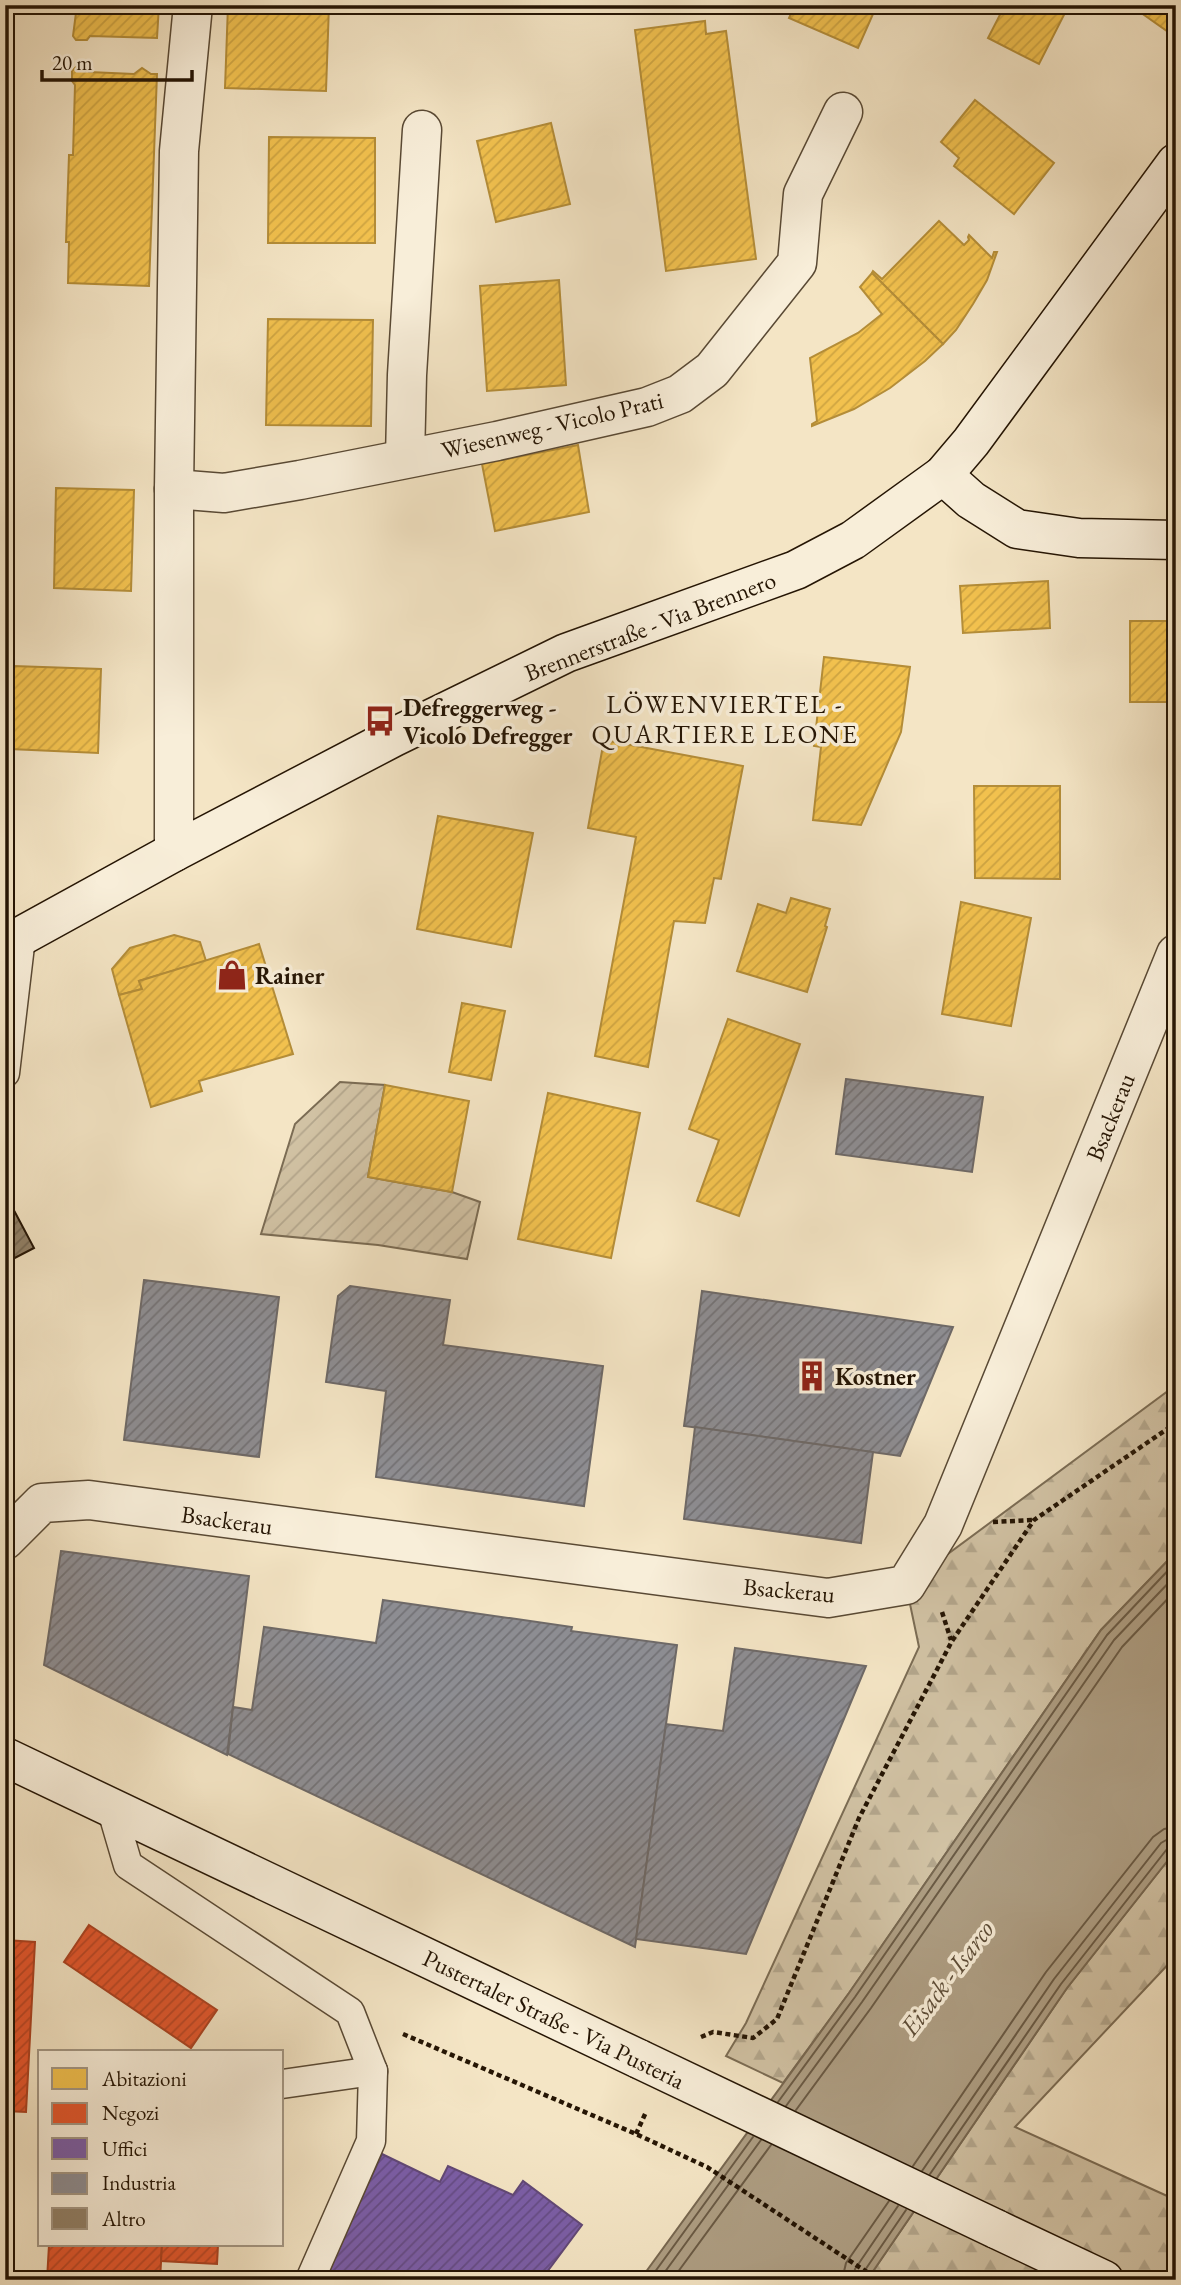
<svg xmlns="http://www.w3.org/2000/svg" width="1181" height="2285" viewBox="0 0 1181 2285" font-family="'EB Garamond',serif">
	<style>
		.forest { fill: url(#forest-firs); stroke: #7b6c54; stroke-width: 2 }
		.garden { fill: url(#garden-furrows); stroke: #7b6c54; stroke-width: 2 }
		.water { fill: #ae9e83; stroke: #776750; stroke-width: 2 }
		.homes { fill: url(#homes-hatch); stroke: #b48d38; stroke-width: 2 }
		.shops { fill: url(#shops-hatch); stroke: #ab4321; stroke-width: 2 }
		.offices { fill: url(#offices-hatch); stroke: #614876; stroke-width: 2 }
		.industry { fill: url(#industry-hatch); stroke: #6e6967; stroke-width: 2 }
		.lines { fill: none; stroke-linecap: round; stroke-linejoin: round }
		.shore { stroke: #6a5a44; stroke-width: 2 }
		.building { fill: url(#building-hatch); stroke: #251504; stroke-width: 2 }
		.lane-casing { stroke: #594934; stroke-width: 31 }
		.street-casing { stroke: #594934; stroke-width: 41 }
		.secondary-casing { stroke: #251504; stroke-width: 41 }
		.path { stroke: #251504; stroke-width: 4.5; stroke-dasharray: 5 3.5; stroke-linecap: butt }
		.lane { stroke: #f8eed9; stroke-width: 28 }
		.street { stroke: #f8eed9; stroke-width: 38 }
		.secondary { stroke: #f8eed9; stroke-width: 38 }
		.secondary-bridge-casing { stroke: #251504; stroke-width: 41; stroke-linecap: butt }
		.secondary-bridge { stroke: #f8eed9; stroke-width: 38 }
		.labels { text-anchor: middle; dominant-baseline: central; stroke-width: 7; stroke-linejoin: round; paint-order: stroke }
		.street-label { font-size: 24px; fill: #251504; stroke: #f8eed9 }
		.poi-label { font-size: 24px; font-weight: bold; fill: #251504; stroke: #f8eed9; text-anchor: start }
		.neighbourhood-label { font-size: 26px; letter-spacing: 2px; fill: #251504; stroke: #f8eed9 }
		.water-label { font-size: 26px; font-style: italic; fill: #5c4c37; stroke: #f8eed9 }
	</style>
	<defs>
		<pattern id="forest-firs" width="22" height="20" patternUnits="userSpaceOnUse" patternTransform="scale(1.75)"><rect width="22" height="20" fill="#d1c2a4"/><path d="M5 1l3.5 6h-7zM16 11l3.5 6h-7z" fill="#b3a68c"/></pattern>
		<pattern id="garden-furrows" width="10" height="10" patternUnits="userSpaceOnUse" patternTransform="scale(1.75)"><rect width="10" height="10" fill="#d1c2a4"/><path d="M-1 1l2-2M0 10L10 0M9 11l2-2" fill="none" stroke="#b3a68c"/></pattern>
		<pattern id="homes-hatch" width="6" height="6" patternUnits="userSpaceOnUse" patternTransform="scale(1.75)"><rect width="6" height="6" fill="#f2c14e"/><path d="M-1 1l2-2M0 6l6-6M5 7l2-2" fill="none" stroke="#cfa542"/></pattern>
		<pattern id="shops-hatch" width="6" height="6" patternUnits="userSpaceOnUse" patternTransform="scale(1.75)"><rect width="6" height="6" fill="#e4572e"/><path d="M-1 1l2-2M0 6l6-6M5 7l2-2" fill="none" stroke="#b94725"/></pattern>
		<pattern id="offices-hatch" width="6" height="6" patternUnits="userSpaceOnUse" patternTransform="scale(1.75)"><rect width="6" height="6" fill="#7b5ea7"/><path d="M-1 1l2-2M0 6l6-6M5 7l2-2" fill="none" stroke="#654c86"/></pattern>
		<pattern id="industry-hatch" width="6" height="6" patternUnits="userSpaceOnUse" patternTransform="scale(1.75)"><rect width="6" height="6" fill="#8d8d92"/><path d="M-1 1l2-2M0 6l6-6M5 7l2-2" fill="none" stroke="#737275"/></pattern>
		<pattern id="building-hatch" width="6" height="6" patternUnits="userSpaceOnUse" patternTransform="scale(1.75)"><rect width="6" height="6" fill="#918168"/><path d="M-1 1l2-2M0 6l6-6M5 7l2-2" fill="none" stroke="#766853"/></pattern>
	</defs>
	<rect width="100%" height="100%" fill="#f4e5c5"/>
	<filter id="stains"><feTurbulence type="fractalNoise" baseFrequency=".00286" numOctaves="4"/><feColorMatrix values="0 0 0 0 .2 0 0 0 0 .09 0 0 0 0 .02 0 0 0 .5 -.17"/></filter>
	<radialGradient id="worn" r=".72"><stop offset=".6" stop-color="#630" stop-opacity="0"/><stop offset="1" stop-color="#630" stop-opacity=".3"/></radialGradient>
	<g class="forest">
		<path d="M1176 1385V1552L1101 1630 849 1993 783 2083 726 2056 746 2023 919 1647 906 1585Z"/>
		<path d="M1176 1850V1956L1015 2127 1176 2200V2280H867L1067 1988Z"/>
	</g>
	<path class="garden" d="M340 1082 385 1085 368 1177 452 1192 480 1202 467 1259 378 1245 261 1234 295 1124Z"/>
	<path class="water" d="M1176 1552V1850L1067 1988 867 2280H640L849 1993 1101 1630Z"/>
	<g class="homes">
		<path d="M77 5H159L157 38 90 36 87 40H76L73 36Z"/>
		<path d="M228 5H329L326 91 225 88Z"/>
		<path d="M795 5H877L858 48 789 18Z"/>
		<path d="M1005 5H1069L1039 64 988 38Z"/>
		<path d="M1130 5H1176V33L1174 36Z"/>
		<path d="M705 21 706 34 726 31 756 259 666 271 635 30Z"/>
		<path d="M76 67 85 68 89 72 134 74 142 68 151 74H157L149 286 68 283 69 242H66L69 155H73L75 85 72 81V71Z"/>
		<path d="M975 100 1054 163 1014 214 954 166 959 158 941 142Z"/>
		<path d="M551 123 570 204 496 222 477 141Z"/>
		<path d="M269 137 375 138V243H268Z"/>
		<path d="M939 221 964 245 969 240 968 237 969 235 992 258 994 252H997L987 280 973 304 956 330 943 344 872 273 873 271 882 279Z"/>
		<path d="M872 273 943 344 925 361 890 388 854 409 812 426V424L817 421 810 358 858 333 882 314 860 287Z"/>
		<path d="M559 280 566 385 487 391 480 286Z"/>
		<path d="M268 319 373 320 371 426 266 425Z"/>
		<path d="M578 445 589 512 495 531 482 464Z"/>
		<path d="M56 488 134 490 131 591 54 588Z"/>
		<path d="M1048 581 1050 628 963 633 960 586Z"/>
		<rect x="1130" y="621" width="46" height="81"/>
		<path d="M824 657 910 667 901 732 861 825 813 820 821 747 814 746Z"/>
		<path d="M13 666 101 669 98 753 10 749Z"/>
		<path d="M604 740 743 766 721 879 714 878 705 923 674 921 648 1067 595 1056 636 837 588 828Z"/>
		<path d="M974 786H1060V879L975 878Z"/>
		<path d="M438 816 533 833 511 947 417 929Z"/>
		<path d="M791 898 830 909 825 926 827 927 807 992 737 971 758 904 786 913Z"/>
		<path d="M961 902 1031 918 1011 1026 942 1014Z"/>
		<path d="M174 935 200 942 206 961 139 981 142 989 119 995 112 969 130 948Z"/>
		<path d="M259 944 293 1054 199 1081 202 1091 151 1107 119 995 142 989 139 981Z"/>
		<path d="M462 1003 505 1011 491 1080 449 1072Z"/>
		<path d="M728 1019 800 1044 739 1216 697 1201 719 1140 689 1129Z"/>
		<path d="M385 1085 469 1101 452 1192 368 1177Z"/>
		<path d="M548 1093 640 1113 611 1258 518 1239Z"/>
	</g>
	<g class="shops">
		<path d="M89 1925 217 2010 191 2048 64 1962Z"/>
		<path d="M5 1940 35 1942 26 2112 5 2111Z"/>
		<path d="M49 2245H162L160 2280H47Z"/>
		<path d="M162 2245H218L217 2264 161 2261Z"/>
	</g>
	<path class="offices" d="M382 2154 440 2182 448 2166 513 2195 523 2181 582 2225 541 2280H323Z"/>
	<g class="industry">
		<path d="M846 1079 983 1097 972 1172 836 1154Z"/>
		<path d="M144 1280 279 1297 259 1457 124 1440Z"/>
		<path d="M350 1286 450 1300 443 1345 603 1366 584 1506 376 1477 386 1391 326 1382 338 1296Z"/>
		<path d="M702 1291 953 1327 900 1456 684 1426Z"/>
		<path d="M695 1427 873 1452 861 1543 684 1519Z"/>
		<path d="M61 1551 249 1576 227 1755 44 1665Z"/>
		<path d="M383 1600 572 1627 571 1631 677 1645 635 1947 228 1754 233 1707 252 1710 264 1627 376 1643Z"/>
		<path d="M735 1648 866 1666 746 1954 636 1939 666 1724 723 1731Z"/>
	</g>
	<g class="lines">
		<g class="shore">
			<path d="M778 2102 855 1997 1107 1635 1176 1562"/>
			<path d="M786 2106 862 2002 1114 1640 1176 1575"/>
			<path d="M796 2110 871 2008 1122 1647 1176 1590"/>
			<path d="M913 2166 1046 1972 1153 1837 1164 1829 1176 1827"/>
			<path d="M922 2171 1054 1979 1161 1843 1168 1839 1176 1838"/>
			<path d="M930 2174 1061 1984 1167 1849 1176 1846"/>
			<path d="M649 2280 753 2137"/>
			<path d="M659 2280 761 2140"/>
			<path d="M672 2280 771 2145"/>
			<path d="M842 2280 846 2263 889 2201"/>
			<path d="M853 2280 855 2269 898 2206"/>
			<path d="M861 2280 863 2273 906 2210"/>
		</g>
	</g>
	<path class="building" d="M9 1201 34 1248 5 1263V1203Z"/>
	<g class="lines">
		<g class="lane-casing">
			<g id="lane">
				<path d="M5 1073 21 937"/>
				<path d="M111 1807 128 1865 350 2012 373 2071 371 2141 310 2280"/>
				<path d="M282 2084 373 2071"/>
			</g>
		</g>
		<g class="street-casing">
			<g id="street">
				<path d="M405 458 407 375 422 130"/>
				<path d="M174 489 224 493 300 480 497 441 647 407 680 394 712 370 797 263 803 194 843 112"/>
				<path d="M174 852V489L179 151 193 5"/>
				<path d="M5 1540 42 1503 89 1500 828 1598 906 1585 943 1525 1176 954"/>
			</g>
		</g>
		<g class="secondary-casing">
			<g id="secondary">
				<path d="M943 475 971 500 1017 529 1079 538 1176 540"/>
				<path d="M5 945 174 852 394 737 566 653 796 570 853 540 943 475 971 442 1176 163"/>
				<path d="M5 1757 639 2059"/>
				<path d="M996 2229 1104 2280"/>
			</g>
		</g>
		<g class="path">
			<path d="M993 1522 1033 1520"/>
			<path d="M942 1612 951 1640"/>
			<path d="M403 2034 636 2134 707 2167 879 2280"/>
			<path d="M701 2037 713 2032 753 2038 777 2019 859 1818 952 1641 1034 1520 1176 1423"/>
			<path d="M636 2134 646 2112"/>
		</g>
		<use href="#lane" class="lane"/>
		<use href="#street" class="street"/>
		<use href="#secondary" class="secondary"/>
		<g class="secondary-bridge-casing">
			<path id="secondary-bridge" d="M639 2059 996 2229"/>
		</g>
		<use href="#secondary-bridge" class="secondary-bridge"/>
	</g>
	<defs>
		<g id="bus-bare" transform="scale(2.415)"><path d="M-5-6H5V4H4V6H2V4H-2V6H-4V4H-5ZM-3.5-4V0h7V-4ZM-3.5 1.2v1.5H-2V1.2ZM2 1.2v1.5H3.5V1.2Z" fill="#8f2418" stroke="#f8eed9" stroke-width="2.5" paint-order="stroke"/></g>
		<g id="shop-bare" transform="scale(2.415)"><path d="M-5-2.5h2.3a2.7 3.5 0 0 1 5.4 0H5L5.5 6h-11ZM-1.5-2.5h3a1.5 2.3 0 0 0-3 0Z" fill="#8f2418" stroke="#f8eed9" stroke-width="2.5" paint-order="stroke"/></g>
		<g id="building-bare" transform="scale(2.415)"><path d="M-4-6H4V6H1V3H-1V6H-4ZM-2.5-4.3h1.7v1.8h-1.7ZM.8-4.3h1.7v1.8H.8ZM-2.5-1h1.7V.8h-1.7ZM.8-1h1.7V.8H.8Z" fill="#8f2418" stroke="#f8eed9" stroke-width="2.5" paint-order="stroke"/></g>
	</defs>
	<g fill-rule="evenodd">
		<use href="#bus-bare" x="380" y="721"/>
		<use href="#shop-bare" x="232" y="975"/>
		<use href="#building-bare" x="812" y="1376"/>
	</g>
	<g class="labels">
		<g class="street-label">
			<text transform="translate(552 425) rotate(-13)">Wiesenweg - Vicolo Prati</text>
			<text transform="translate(650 626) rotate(-21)">Brennerstraße - Via Brennero</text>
			<text transform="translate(1110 1117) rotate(-68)">Bsackerau</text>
			<text transform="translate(227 1520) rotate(8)">Bsackerau</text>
			<text transform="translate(789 1590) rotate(5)">Bsackerau</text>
			<text transform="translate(554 2019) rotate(26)">Pustertaler Straße - Via Pusteria</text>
		</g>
		<g class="poi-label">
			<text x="403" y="707">Defreggerweg -<tspan x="403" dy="28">Vicolo Defregger</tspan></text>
			<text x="255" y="975">Rainer</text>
			<text x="835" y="1376">Kostner</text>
		</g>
		<g class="neighbourhood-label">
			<text x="725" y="704">LÖWENVIERTEL -<tspan x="725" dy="30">QUARTIERE LEONE</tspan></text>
		</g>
		<g class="water-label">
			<text transform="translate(947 1978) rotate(-53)">Eisack - Isarco</text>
		</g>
	</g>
	<rect width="1181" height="2285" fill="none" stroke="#f4e5c5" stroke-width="28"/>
	<rect x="7" y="7" width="1167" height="2271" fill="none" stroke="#251504" stroke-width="3.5"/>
	<rect x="14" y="14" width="1153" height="2257" fill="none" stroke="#251504" stroke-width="2"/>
	<rect x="38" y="2050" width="245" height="196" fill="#f8eed9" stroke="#a49784" stroke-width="2"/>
	<rect x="52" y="2068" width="35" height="21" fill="#f2c14e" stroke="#a49784" stroke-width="2"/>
	<text x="102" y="2086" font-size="21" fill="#251504">Abitazioni</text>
	<rect x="52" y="2103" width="35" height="21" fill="#e4572e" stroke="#a49784" stroke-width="2"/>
	<text x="102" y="2120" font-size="21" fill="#251504">Negozi</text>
	<rect x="52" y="2138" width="35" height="21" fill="#7b5ea7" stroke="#a49784" stroke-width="2"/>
	<text x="102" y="2156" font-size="21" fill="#251504">Uffici</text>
	<rect x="52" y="2173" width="35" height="21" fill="#8d8d92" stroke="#a49784" stroke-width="2"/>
	<text x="102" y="2190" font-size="21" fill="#251504">Industria</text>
	<rect x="52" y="2208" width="35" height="21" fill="#918168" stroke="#a49784" stroke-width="2"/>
	<text x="102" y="2226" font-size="21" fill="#251504">Altro</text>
	<path d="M42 70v10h150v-10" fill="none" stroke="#251504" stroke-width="3.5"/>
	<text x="52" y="70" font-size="21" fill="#251504" stroke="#f8eed9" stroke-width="5" paint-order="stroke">20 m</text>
	<rect width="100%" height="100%" filter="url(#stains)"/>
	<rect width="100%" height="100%" fill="url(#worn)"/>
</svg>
